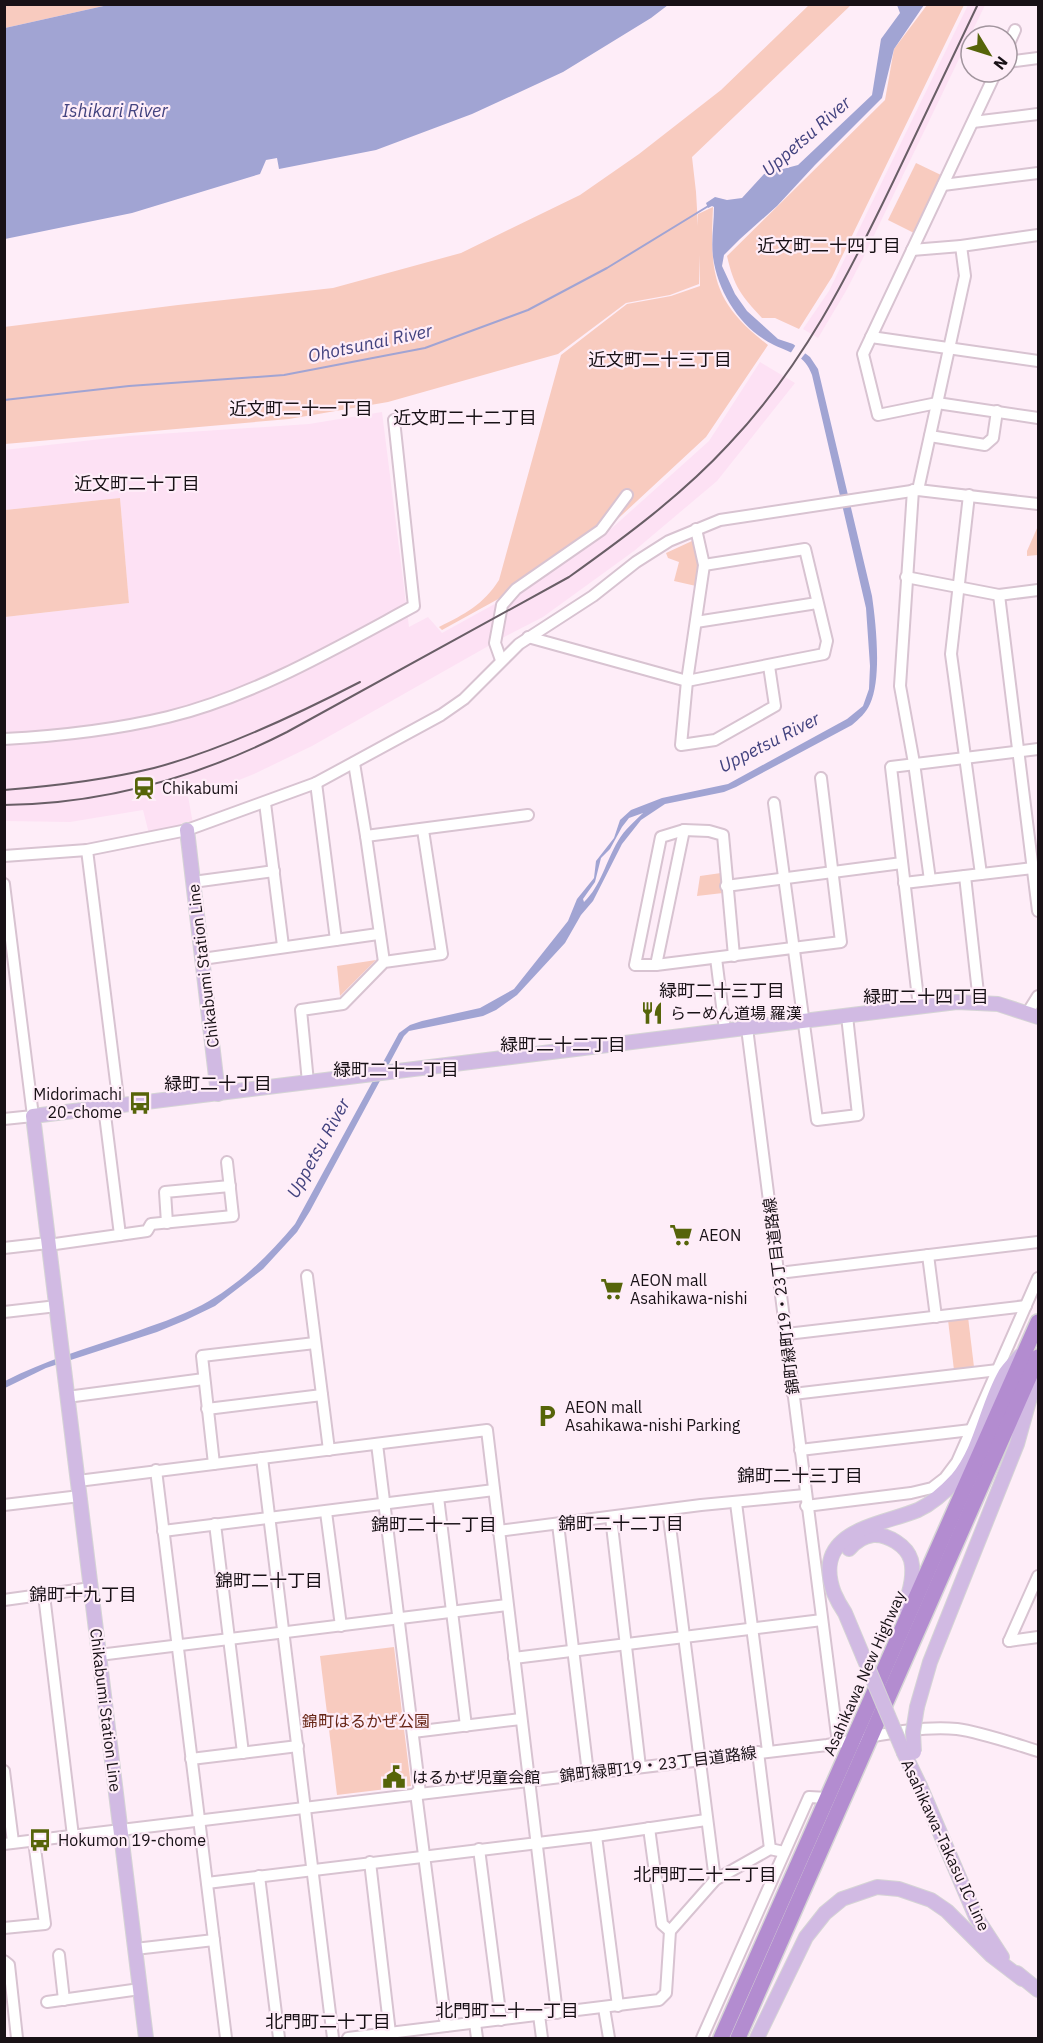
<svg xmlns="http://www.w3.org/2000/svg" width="1043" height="2043" viewBox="0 0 1043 2043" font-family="'IBM Plex Sans','Noto Sans JP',sans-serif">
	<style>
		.built { fill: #fde1f4 }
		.green { fill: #f8cbbf }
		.water { fill: #a1a4d3; fill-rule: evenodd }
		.pier { fill: #feedf8 }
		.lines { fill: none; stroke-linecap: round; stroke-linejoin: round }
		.stream { stroke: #a1a4d3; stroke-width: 2 }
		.minor-casing { stroke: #d8c3d1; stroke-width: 14 }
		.major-casing { stroke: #d5d4d5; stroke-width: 16 }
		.highway-casing { stroke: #d5d4d5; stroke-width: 18 }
		.minor { stroke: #fff; stroke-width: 10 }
		.major { stroke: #d1bae3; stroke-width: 14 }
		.highway { stroke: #b38cd0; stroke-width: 15 }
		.rail { stroke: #695e66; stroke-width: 2 }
		.major-bridge-casing { stroke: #d5d4d5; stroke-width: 16; stroke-linecap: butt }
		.major-bridge { stroke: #d1bae3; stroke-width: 14 }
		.labels { text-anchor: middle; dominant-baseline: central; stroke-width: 4.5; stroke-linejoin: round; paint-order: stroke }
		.poi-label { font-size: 16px; fill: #181116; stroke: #feedf8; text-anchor: start }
		.street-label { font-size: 16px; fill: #181116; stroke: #feedf8 }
		.park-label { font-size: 16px; fill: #672515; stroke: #feedf8 }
		.water-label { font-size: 18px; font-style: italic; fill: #43437f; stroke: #feedf8 }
		.neighbourhood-label { font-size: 18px; fill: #181116; stroke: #feedf8 }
	</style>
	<rect width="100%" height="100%" fill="#feedf8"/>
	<g class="built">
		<path d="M968 5H985L864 256 846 291 818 338 803 329 829 291Z"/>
		<path d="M760 362 795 383 717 481 634 551 543 617 506 636 312 746 254 774 219 788 188 796 193 824 149 834 143 810 70 822 5 821V617L129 603 120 498 5 510 4 450 128 436 309 424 382 412 409 627 428 617 442 633 549 574 612 528 709 441Z"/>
	</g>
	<g class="green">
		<path d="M4 5H108L5 28Z"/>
		<path d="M809 5H851L692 157 696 192 698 226V214L713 207C710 274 712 302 768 345L706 437 609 527 547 572 442 630 439 627C465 614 483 605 499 580L561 355 627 304 671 296 700 286 699 255V284L670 295 626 303 558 354 388 402 289 419 5 444 4 327 178 305 333 288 461 253 580 195 639 154 721 90Z"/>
		<path d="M927 5H964L832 277 799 329 775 318H762C741 295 734 287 727 256L885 100 894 49Z"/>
		<path d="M916 163 941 175 914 233 888 220Z"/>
		<path d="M120 498 129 603 5 617V510Z"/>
		<path d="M1038 526V555L1027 556V551Z"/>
		<path d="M692 541 695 542 699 564 696 586 674 581 679 562 668 558 666 553Z"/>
		<path d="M721 873 723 893 697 896 700 876Z"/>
		<path d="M376 960 340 996 337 966Z"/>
		<path d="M968 1317 974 1367 954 1370 948 1320Z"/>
		<path d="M394 1647 411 1786 337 1795 320 1656Z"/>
	</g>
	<g class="water">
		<path d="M108 5V4L668 5 651 18 563 72 472 114 376 150 279 169 277 158 266 160 260 174 132 213 5 239V28Z"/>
		<path d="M897 5H924L894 49 882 98 815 165 777 206 740 239 724 255 722 266 735 294 747 311 778 339 793 344 810 357 818 369 872 596C876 624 882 678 870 704 866 713 859 719 852 725L736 787 724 792 665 804 641 820 622 844 593 901 581 915 565 943 517 995 496 1010 483 1016 409 1031 404 1036 310 1211 297 1232 263 1269 215 1306 186 1320 157 1332 46 1368 5 1388V1381C44 1361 87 1348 129 1334 154 1325 179 1317 202 1305 239 1285 268 1256 295 1224L399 1033 410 1025 422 1021 480 1008 514 989 568 921 577 899 594 878 596 861 614 838 620 820 631 810 662 798 728 784 847 719 863 706 869 689 870 666 866 608 812 375C805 355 791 353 774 345 741 329 718 293 713 257 711 241 714 224 714 207L712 206 708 208 706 203 715 197 727 200 742 198 764 174 798 165 872 95 881 39 900 13ZM643 813C634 822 625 829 618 841 606 861 601 886 584 902L583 899 595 882 601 858 610 849 622 827 629 818Z"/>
	</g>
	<path class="pier" d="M797 343 807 351 800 360 790 354Z"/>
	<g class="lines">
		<path class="stream" d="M4 400 129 386 284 375 425 348 528 310 607 268 710 205"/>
		<g class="minor-casing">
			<g id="minor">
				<path d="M1007 48 1015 30"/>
				<path d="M1007 62 1038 58"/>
				<path d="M996 72 863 354 878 415 937 403 1038 418"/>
				<path d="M973 122 1038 114"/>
				<path d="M943 185 1038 173"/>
				<path d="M912 250 961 246 1038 235"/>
				<path d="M871 337 1038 361"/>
				<path d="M930 436 985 445 993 438 997 411"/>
				<path d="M913 490 900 686 914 763 930 880"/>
				<path d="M918 490 965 276 961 246"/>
				<path d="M969 495 951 654 981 874"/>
				<path d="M696 529 704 565 687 681 681 745 715 740 775 706 769 666"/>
				<path d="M906 577 999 595 1038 590"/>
				<path d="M999 595 1038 911"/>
				<path d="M696 622 817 603"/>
				<path d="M528 637 687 681 824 654 827 641 805 549 704 565"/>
				<path d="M501 660 495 643 502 605 516 589 601 530 627 495"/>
				<path d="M4 739C60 736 114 730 168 717 254 696 336 648 414 606L394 420"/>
				<path d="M354 763 366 836 384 962"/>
				<path d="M316 783 336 940"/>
				<path d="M265 803 283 946"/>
				<path d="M774 803 817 1120 858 1115 847 1016"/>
				<path d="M684 830 661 837 635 965H656L841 942 821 778"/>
				<path d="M366 836 528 815"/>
				<path d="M87 850 119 1106"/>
				<path d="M4 856 87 850 187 830 316 783 441 715 464 699 519 644 593 596 636 562 669 541 720 520 918 490 1038 504"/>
				<path d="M965 876 979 1002"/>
				<path d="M193 882 274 871"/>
				<path d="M904 883 1033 868"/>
				<path d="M4 884 33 1116 4 1119"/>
				<path d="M726 886 902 863"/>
				<path d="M716 958 725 1030"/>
				<path d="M202 959 378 934"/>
				<path d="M656 965 684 830 709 831 723 835 734 956"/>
				<path d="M919 1007 891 767 1038 749"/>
				<path d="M1028 1012 1038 996"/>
				<path d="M747 1028 838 1743"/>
				<path d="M308 1082 301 1010 343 1004 384 962 442 954 423 830"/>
				<path d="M104 1107 120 1235"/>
				<path d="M167 1223 165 1192 230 1186"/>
				<path d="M48 1245 147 1231 151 1224 233 1216 227 1162"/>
				<path d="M4 1248 48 1243"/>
				<path d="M928 1255 936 1317"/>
				<path d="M779 1273 1038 1242"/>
				<path d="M307 1276 329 1450"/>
				<path d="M4 1312 57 1306"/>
				<path d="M787 1334 1026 1306"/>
				<path d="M793 1394 998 1370"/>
				<path d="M67 1397 204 1379"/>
				<path d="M207 1409 322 1395"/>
				<path d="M377 1444 420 1793"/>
				<path d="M800 1450 971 1430"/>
				<path d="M262 1458 333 2038"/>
				<path d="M214 1464 202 1356 315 1343"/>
				<path d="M156 1470 226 2038"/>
				<path d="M78 1481 487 1430 557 2013"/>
				<path d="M438 1497 466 1726"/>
				<path d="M736 1503 768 1751"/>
				<path d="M4 1505 80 1496"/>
				<path d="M806 1506 911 1493 932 1488 945 1478 957 1462 1038 1278"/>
				<path d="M668 1510 715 1880"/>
				<path d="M326 1512 341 1626"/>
				<path d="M611 1517 640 1767"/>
				<path d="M215 1524 243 1753"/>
				<path d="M558 1524 588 1773"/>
				<path d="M163 1531 494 1490"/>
				<path d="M498 1531 701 1505 805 1495"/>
				<path d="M44 1595 73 1836"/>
				<path d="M4 1600 91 1588"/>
				<path d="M1009 1641 1038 1576"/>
				<path d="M1009 1641 1038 1637"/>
				<path d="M99 1655 507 1605"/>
				<path d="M514 1658 822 1620"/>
				<path d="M413 1732 521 1719"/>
				<path d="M758 1752 770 1849"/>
				<path d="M191 1759 298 1746"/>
				<path d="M4 1771 13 1842"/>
				<path d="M416 1793 446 2026"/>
				<path d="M649 1828 662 1924 670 1931"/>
				<path d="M596 1836 618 2006"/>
				<path d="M4 1844 827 1745C869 1738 914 1725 957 1729 980 1732 1015 1744 1038 1751"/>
				<path d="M479 1849 501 2020"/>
				<path d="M370 1862 390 2033"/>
				<path d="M259 1876 279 2038"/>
				<path d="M207 1883 596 1836 706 1820"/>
				<path d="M4 1928 45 1924 34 1841"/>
				<path d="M135 1949 214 1940"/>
				<path d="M59 1955 64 2000"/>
				<path d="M4 1961 9 1965 17 2038"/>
				<path d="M47 2002 140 1989"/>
				<path d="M604 2008 609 2038"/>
				<path d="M539 2015 542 2038"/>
				<path d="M475 2023 477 2038"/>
				<path d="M348 2038 659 2000 666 1993 670 1931 715 1880 770 1849 784 1852"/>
				<path d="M702 2038 809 1797 828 1798"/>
			</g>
		</g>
		<g class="major-casing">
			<g id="major">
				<path d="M187 830 218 1094"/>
				<path d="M849 1549C855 1542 864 1536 873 1535 888 1534 907 1546 911 1560 915 1576 910 1592 904 1607"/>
				<path d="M863 1656C857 1642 851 1627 845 1613 841 1607 837 1600 834 1593 811 1530 879 1526 918 1510 933 1503 946 1491 957 1479 982 1449 986 1407 1005 1374 1009 1368 1015 1362 1020 1356"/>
				<path d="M917 1707 930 1662 1017 1444 1038 1369"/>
				<path d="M904 1753 920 1786 976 1917 1002 1957"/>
				<path d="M1017 1973 1038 1990"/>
				<path d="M146 2038 33 1116 957 1002 998 1004 1038 1017"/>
				<path d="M757 2038 806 1937 825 1913 842 1899 877 1887 899 1889 931 1900 947 1911 992 1956 1022 1979"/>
			</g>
		</g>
		<g class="highway-casing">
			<g id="highway">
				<path d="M721 2038 1038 1322"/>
				<path d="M738 2038 1038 1357"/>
			</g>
		</g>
		<use href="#minor" class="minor"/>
		<use href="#major" class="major"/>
		<use href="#highway" class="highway"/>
		<g class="rail">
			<path d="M4 790C54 786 105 780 154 768 222 750 298 714 360 682"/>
			<path d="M4 805C104 804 199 777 287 732L569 577C625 537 682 495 729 444 803 366 848 276 894 180 922 122 950 63 978 4"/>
		</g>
		<g class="major-bridge-casing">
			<g id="major-bridge">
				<path d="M863 1656 904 1753"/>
				<path d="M914 1752 913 1732 917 1707"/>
			</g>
		</g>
		<use href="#major-bridge" class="major-bridge"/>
	</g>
	<defs>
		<g id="station-bare" transform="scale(1.8)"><path d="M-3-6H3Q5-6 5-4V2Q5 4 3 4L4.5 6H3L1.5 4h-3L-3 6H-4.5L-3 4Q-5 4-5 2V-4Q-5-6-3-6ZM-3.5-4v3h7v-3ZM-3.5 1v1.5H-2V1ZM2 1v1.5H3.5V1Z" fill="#566409" stroke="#feedf8" stroke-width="2.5" paint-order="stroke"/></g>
		<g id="restaurant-bare" transform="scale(1.8)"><path d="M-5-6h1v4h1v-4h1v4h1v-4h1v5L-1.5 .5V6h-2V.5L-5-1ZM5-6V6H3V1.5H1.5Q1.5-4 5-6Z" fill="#566409" stroke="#feedf8" stroke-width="2.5" paint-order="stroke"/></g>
		<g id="bus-bare" transform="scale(1.8)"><path d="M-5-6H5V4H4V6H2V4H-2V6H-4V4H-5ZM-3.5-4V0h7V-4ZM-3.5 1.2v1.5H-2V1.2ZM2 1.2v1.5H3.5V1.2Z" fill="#566409" stroke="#feedf8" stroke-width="2.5" paint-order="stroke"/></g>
		<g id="supermarket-bare" transform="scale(1.8)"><path d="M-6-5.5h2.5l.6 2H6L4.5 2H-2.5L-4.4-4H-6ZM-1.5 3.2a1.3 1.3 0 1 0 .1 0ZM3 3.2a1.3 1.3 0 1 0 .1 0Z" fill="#566409" stroke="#feedf8" stroke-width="2.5" paint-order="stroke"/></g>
		<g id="parking-bare" transform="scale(1.8)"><path d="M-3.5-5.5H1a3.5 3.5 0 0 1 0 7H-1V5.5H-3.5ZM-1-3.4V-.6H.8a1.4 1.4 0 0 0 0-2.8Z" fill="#566409" stroke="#feedf8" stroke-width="2.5" paint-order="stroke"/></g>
		<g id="civic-bare" transform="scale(1.8)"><path d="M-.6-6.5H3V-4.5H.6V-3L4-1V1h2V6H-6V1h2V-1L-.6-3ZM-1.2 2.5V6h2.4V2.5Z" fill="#566409" stroke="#feedf8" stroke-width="2.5" paint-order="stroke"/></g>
	</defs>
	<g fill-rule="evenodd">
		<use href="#station-bare" x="144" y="788"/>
		<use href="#restaurant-bare" x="652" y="1013"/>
		<use href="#bus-bare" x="140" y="1103"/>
		<use href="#supermarket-bare" x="681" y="1235"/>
		<use href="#supermarket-bare" x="612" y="1289"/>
		<use href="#parking-bare" x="547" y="1416"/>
		<use href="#civic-bare" x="394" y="1777"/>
		<use href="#bus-bare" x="40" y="1840"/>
	</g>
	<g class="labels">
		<g class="poi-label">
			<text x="162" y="788">Chikabumi</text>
			<text x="670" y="1013">らーめん道場 羅漢</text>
			<text x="122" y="1094" text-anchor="end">Midorimachi<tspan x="122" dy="18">20-chome</tspan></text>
			<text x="699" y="1235">AEON</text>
			<text x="630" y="1280">AEON mall<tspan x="630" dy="18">Asahikawa-nishi</tspan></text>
			<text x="565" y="1407">AEON mall<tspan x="565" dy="18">Asahikawa-nishi Parking</tspan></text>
			<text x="412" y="1777">はるかぜ児童会館</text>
			<text x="58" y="1840">Hokumon 19-chome</text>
		</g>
		<g class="street-label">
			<text transform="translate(203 966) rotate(-97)">Chikabumi Station Line</text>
			<text transform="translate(781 1296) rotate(-97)">錦町緑町19・23丁目道路線</text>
			<text transform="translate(864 1673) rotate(-66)">Asahikawa New Highway</text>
			<text transform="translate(106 1710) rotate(83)">Chikabumi Station Line</text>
			<text transform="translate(658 1764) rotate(-7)">錦町緑町19・23丁目道路線</text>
			<text transform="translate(946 1845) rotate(65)">Asahikawa-Takasu IC Line</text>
		</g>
		<g class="park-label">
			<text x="366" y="1721">錦町はるかぜ公園</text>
		</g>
		<g class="water-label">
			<text x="115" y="110">Ishikari River</text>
			<text transform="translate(806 136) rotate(-41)">Uppetsu River</text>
			<text transform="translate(370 343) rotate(-12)">Ohotsunai River</text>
			<text transform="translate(769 742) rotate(-27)">Uppetsu River</text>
			<text transform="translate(318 1148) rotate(-61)">Uppetsu River</text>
		</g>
		<g class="neighbourhood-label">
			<text x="829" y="245">近文町二十四丁目</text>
			<text x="660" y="359">近文町二十三丁目</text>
			<text x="301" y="408">近文町二十一丁目</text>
			<text x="465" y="417">近文町二十二丁目</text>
			<text x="137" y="483">近文町二十丁目</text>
			<text x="722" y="990">緑町二十三丁目</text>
			<text x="926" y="996">緑町二十四丁目</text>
			<text x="563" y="1044">緑町二十二丁目</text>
			<text x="396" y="1069">緑町二十一丁目</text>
			<text x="218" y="1083">緑町二十丁目</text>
			<text x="800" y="1475">錦町二十三丁目</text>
			<text x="621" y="1523">錦町二十二丁目</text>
			<text x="434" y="1524">錦町二十一丁目</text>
			<text x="269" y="1580">錦町二十丁目</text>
			<text x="83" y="1594">錦町十九丁目</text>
			<text x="705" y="1874">北門町二十二丁目</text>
			<text x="507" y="2010">北門町二十一丁目</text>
			<text x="328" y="2021">北門町二十丁目</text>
		</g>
	</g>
	<rect width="1043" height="2043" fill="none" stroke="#181116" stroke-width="12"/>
	<g transform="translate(989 54) rotate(128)"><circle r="28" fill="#feedf8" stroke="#a2959e" stroke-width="1.5"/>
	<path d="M0-4.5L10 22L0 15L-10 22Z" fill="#566409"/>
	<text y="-9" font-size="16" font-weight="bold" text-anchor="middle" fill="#181116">N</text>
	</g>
</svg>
